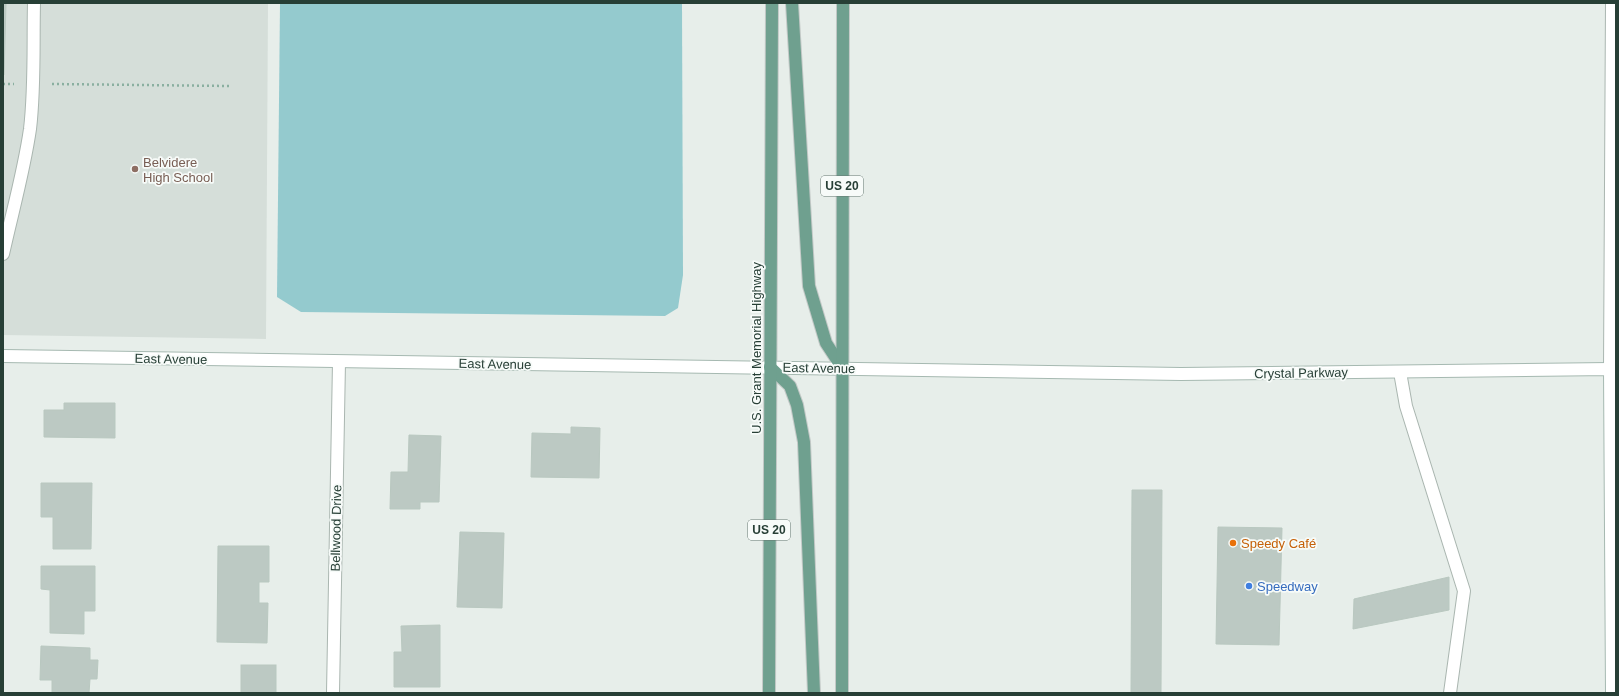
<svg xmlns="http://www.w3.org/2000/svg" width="1619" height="696" viewBox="0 0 1619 696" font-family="Arial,sans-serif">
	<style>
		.built { fill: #d5ded9 }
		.water { fill: #94cace }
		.building { fill: #bcc9c3; stroke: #b9c8c0 }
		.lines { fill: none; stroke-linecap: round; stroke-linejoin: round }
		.lane-casing { stroke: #aab6b0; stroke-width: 14 }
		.street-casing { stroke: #aab6b0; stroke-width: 14 }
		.secondary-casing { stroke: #a6b9b1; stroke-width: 14 }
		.primary-casing { stroke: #c3c9c7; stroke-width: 14 }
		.path { stroke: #8aafa0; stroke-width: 2.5; stroke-dasharray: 2 3; stroke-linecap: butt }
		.lane { stroke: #fff; stroke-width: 12 }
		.street { stroke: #fff; stroke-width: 12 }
		.secondary { stroke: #fff; stroke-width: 12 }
		.primary { stroke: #6fa08f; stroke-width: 12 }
		.education-dot { fill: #8d6e63; stroke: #f7fbf9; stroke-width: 1.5 }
		.food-dot { fill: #e8710a; stroke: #f7fbf9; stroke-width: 1.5 }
		.shop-dot { fill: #3f7fe0; stroke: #f7fbf9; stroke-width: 1.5 }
		.labels { text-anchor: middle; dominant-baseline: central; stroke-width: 3.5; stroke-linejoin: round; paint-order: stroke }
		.shield { fill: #f7fbf9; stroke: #657770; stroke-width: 1 }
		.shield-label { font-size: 12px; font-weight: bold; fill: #273f36 }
		.education-label { font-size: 13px; fill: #785e54; stroke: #f7fbf9; text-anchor: start }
		.street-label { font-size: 13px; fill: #273f36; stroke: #f7fbf9 }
		.food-label { font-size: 13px; fill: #c56008; stroke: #f7fbf9; text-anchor: start }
		.shop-label { font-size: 13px; fill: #366cbe; stroke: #f7fbf9; text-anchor: start }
	</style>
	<rect width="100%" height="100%" fill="#e7eeea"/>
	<path class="built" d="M3 3H268L266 339 3 335Z"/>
	<path class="water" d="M280 3H682L683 275 678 308 665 316 301 312 277 297Z"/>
	<g class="building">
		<path d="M3 3H6L4 75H3Z"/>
		<path d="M64 403H115V438L44 437V410H64Z"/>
		<path d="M571 427 600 428 599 478 531 477 532 433 571 434Z"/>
		<path d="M409 435 441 436 439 502H420V509H390L391 472H408Z"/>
		<path d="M41 483H92L91 549H53V517H41Z"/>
		<path d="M1132 490H1162L1161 693H1131Z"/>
		<path d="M1218 527 1282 528 1279 645 1216 644Z"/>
		<path d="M460 532 504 533 502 608 457 607Z"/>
		<path d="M218 546H269V582H259V603H268L267 643 217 642Z"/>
		<path d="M41 566H95V611H84V634L50 633V590L41 589Z"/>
		<path d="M1449 577V610L1353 629 1354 599Z"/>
		<path d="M440 625V687H394V652H402L401 626Z"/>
		<path d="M41 646 90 648V660H98L97 679H90L89 693H52V680H40Z"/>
		<rect x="241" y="665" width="35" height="28"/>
	</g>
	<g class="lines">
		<g class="lane-casing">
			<g id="lane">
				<path d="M3 254C12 213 24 171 30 129 35 87 33 44 34 3"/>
				<path d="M1400 372 1406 406 1464 591 1450 693"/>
			</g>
		</g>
		<g class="street-casing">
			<g id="street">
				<path d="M1612 3 1610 369 1616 370"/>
				<path d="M333 693 339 362"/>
			</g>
		</g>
		<g class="secondary-casing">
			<path id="secondary" d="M3 356 1181 374 1610 369 1612 693"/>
		</g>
		<g class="primary-casing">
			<g id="primary">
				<path d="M792 3 809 286 826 343 843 369"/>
				<path d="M770 367 790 386 797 405 804 442 814 693"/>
				<path d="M769 693 772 3"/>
				<path d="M842 693 843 3"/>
			</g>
		</g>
		<g class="path">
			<path d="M3 84H14"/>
			<path d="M52 84 229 86"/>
		</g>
		<use href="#lane" class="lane"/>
		<use href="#street" class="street"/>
		<use href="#secondary" class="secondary"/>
		<use href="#primary" class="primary"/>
	</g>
	<circle class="education-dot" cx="135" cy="169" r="4"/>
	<circle class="food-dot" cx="1233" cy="543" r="4"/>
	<circle class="shop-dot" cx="1249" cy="586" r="4"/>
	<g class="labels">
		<g class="shield">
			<rect x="821" y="176" width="42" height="20" rx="3"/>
			<rect x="748" y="520" width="42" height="20" rx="3"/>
		</g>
		<g class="shield-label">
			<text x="842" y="186">US 20</text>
			<text x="769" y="530">US 20</text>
		</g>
		<g class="education-label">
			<text x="143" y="162">Belvidere<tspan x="143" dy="15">High School</tspan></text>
		</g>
		<g class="street-label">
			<text transform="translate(756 348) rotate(-90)">U.S. Grant Memorial Highway</text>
			<text transform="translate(171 359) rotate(1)">East Avenue</text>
			<text transform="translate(495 364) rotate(1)">East Avenue</text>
			<text transform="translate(819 368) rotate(1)">East Avenue</text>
			<text transform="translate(1301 373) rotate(-1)">Crystal Parkway</text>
			<text transform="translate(336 528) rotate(-89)">Bellwood Drive</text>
		</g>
		<g class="food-label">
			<text x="1241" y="543">Speedy Café</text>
		</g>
		<g class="shop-label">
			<text x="1257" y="586">Speedway</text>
		</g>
	</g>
	<rect width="1619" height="696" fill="none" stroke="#273f36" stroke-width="8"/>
</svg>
